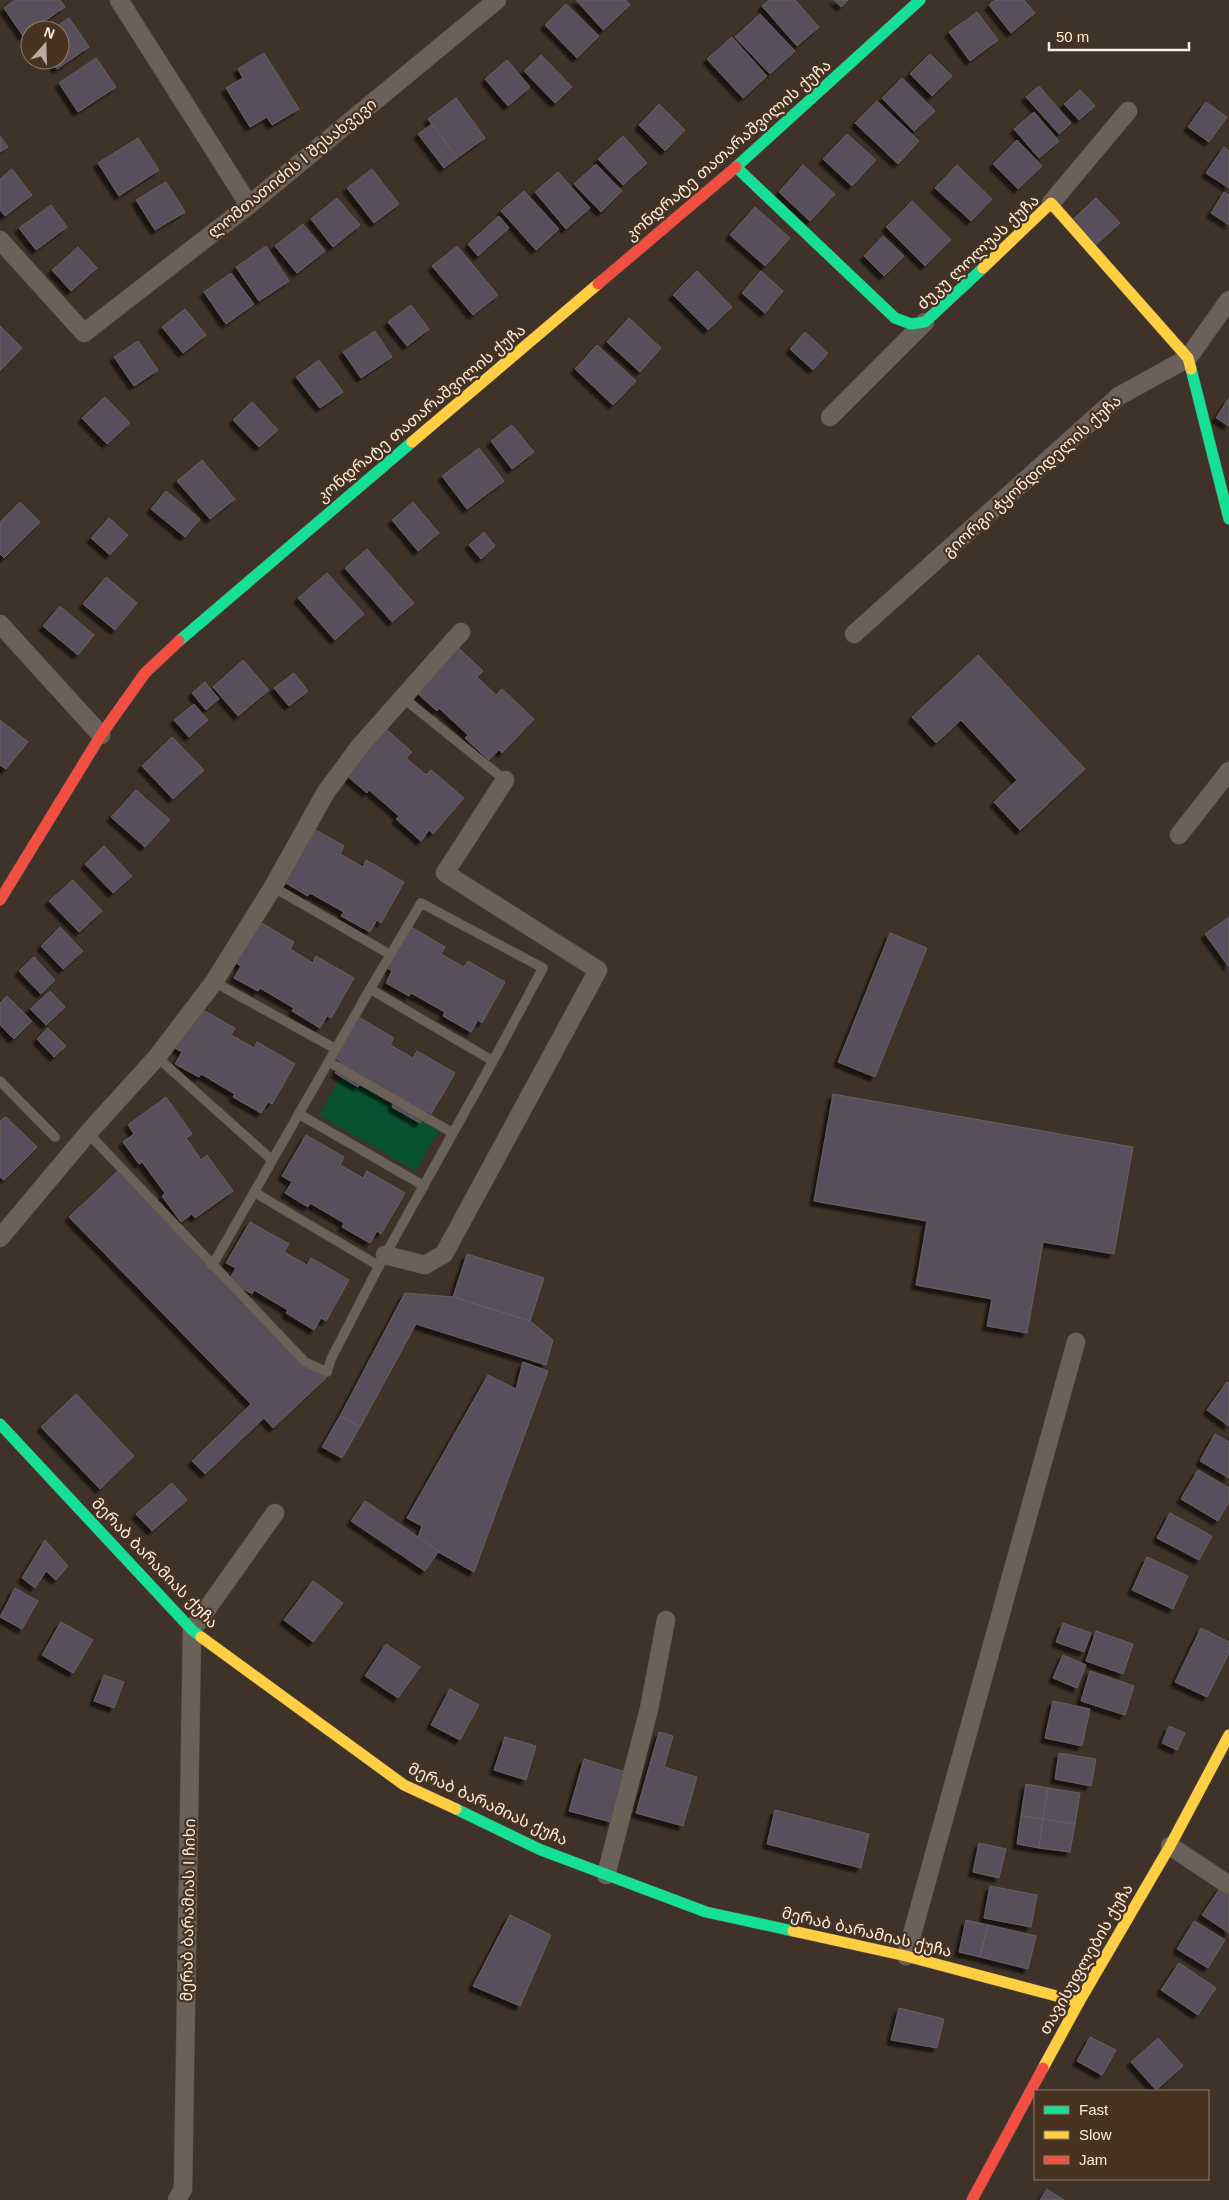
<svg xmlns="http://www.w3.org/2000/svg" width="1229" height="2200" viewBox="0 0 1229 2200" font-family="Arial,'Noto Sans Georgian',sans-serif">
	<style>
		.green { fill: #095230 }
		.building { fill: #59505b; stroke: #666061; filter: url(#shadow) }
		.lines { fill: none; stroke-linecap: round; stroke-linejoin: round }
		.lane-casing { stroke: #5b5148; stroke-width: 10 }
		.street-casing { stroke: #5b5148; stroke-width: 19 }
		.fast-casing { stroke: #5b5148; stroke-width: 12 }
		.slow-casing { stroke: #5b5148; stroke-width: 12 }
		.jam-casing { stroke: #5b5148; stroke-width: 12 }
		.lane { stroke: #6a6159; stroke-width: 9 }
		.street { stroke: #6a6159; stroke-width: 18 }
		.fast { stroke: #16e098; stroke-width: 11 }
		.slow { stroke: #ffcf43; stroke-width: 11 }
		.jam { stroke: #f24e42; stroke-width: 11 }
		.labels { text-anchor: middle; dominant-baseline: central; stroke-width: 4.5; stroke-linejoin: round; paint-order: stroke }
		.street-label { font-size: 16px; fill: #fbede1; stroke: #483220 }
	</style>
	<defs>
		<filter id="shadow"><feDropShadow dx="-4.5" dy="4.5" stdDeviation="1" flood-color="#0009"/></filter>
	</defs>
	<rect width="100%" height="100%" fill="#3f3329"/>
	<path class="green" d="M342 1074 439 1130 416 1171 319 1115Z"/>
	<g class="building">
		<path d="M15 0H60L65 7 23 36 4 8Z"/>
		<path d="M576 0H626L630 5 603 30Z"/>
		<path d="M769 0H795L819 27 797 46 762 6Z"/>
		<path d="M834 0H848L841 7Z"/>
		<path d="M995 0H1024L1035 13 1011 33 989 5Z"/>
		<path d="M566 4 599 36 577 58 545 25Z"/>
		<path d="M977 12 998 40 970 61 949 32Z"/>
		<path d="M760 14 795 51 770 74 735 37Z"/>
		<path d="M69 18 89 47 57 69 51 60H60V30H51Z"/>
		<path d="M732 37 767 76 743 98 707 59Z"/>
		<path d="M264 53 299 109 272 125 267 117 250 127 226 88 243 78 238 69Z"/>
		<path d="M930 54 952 76 932 96 910 74Z"/>
		<path d="M541 55 572 87 555 103 524 71Z"/>
		<path d="M96 58 116 87 78 112 59 83Z"/>
		<path d="M507 60 530 87 508 106 485 79Z"/>
		<path d="M902 78 935 111 914 131 882 98Z"/>
		<path d="M1039 86 1071 123 1059 134 1026 97Z"/>
		<path d="M1080 90 1095 106 1079 120 1064 104Z"/>
		<path d="M456 98 485 138 457 158 428 119Z"/>
		<path d="M877 101 919 141 898 164 855 123Z"/>
		<path d="M1206 102 1227 117 1209 142 1188 127Z"/>
		<path d="M659 104 685 130 665 151 639 125Z"/>
		<path d="M1034 112 1059 141 1039 158 1014 129Z"/>
		<path d="M432 124 457 158 444 168 418 134Z"/>
		<path d="M847 134 876 160 852 186 823 159Z"/>
		<path d="M0 136 8 147 0 152Z"/>
		<path d="M623 136 647 163 623 185 598 159Z"/>
		<path d="M138 138 159 170 119 196 98 163Z"/>
		<path d="M1017 140 1042 166 1018 189 993 164Z"/>
		<path d="M1224 147 1229 151V188L1206 173Z"/>
		<path d="M596 164 622 191 601 212 574 184Z"/>
		<path d="M803 165 835 194 810 221 779 192Z"/>
		<path d="M957 165 992 199 971 221 935 188Z"/>
		<path d="M12 169 32 195 5 216 0 210V179Z"/>
		<path d="M372 169 399 204 374 223 347 188Z"/>
		<path d="M558 172 590 208 566 229 535 192Z"/>
		<path d="M166 182 185 212 155 230 136 200Z"/>
		<path d="M524 191 559 229 536 250 501 211Z"/>
		<path d="M1224 192 1229 195V225L1211 213Z"/>
		<path d="M337 198 360 225 333 247 311 219Z"/>
		<path d="M1096 198 1120 223 1095 246 1072 220Z"/>
		<path d="M912 201 951 240 925 266 886 227Z"/>
		<path d="M51 205 67 227 36 250 19 228Z"/>
		<path d="M755 207 790 238 765 266 730 235Z"/>
		<path d="M499 216 509 228 478 256 468 244Z"/>
		<path d="M303 224 325 251 297 273 275 246Z"/>
		<path d="M883 236 904 256 884 276 864 256Z"/>
		<path d="M266 246 289 281 259 301 236 267Z"/>
		<path d="M457 246 498 295 473 315 432 266Z"/>
		<path d="M78 247 97 268 71 291 52 270Z"/>
		<path d="M697 271 732 307 708 330 673 295Z"/>
		<path d="M761 271 783 291 765 313 742 293Z"/>
		<path d="M231 273 254 304 226 324 204 292Z"/>
		<path d="M411 305 429 329 407 346 388 322Z"/>
		<path d="M185 309 206 335 183 353 162 327Z"/>
		<path d="M629 318 661 348 640 372 607 342Z"/>
		<path d="M0 326 22 348 0 371Z"/>
		<path d="M375 331 392 357 361 378 343 352Z"/>
		<path d="M805 332 828 353 813 370 790 349Z"/>
		<path d="M138 341 158 370 134 386 114 357Z"/>
		<path d="M597 345 636 381 613 405 575 369Z"/>
		<path d="M319 360 343 392 320 408 296 377Z"/>
		<path d="M105 397 130 423 107 444 82 418Z"/>
		<path d="M1229 398V426L1216 418Z"/>
		<path d="M252 402 278 430 259 447 233 420Z"/>
		<path d="M512 425 534 452 512 469 491 441Z"/>
		<path d="M479 448 504 481 467 509 442 476Z"/>
		<path d="M202 460 235 499 210 519 177 481Z"/>
		<path d="M166 491 200 519 185 537 151 509Z"/>
		<path d="M20 502 40 522 4 558 0 554V522Z"/>
		<path d="M413 502 439 533 418 551 392 520Z"/>
		<path d="M109 518 128 535 110 555 91 538Z"/>
		<path d="M484 532 495 546 481 559 469 545Z"/>
		<path d="M367 549 414 603 392 622 345 568Z"/>
		<path d="M327 573 364 614 335 640 298 598Z"/>
		<path d="M106 577 137 603 115 630 83 604Z"/>
		<path d="M60 606 94 635 78 655 43 626Z"/>
		<path d="M450 640 483 671 477 677 496 695 502 689 534 719 502 753 499 750 489 760 465 738 468 735 439 708 437 711 417 693Z"/>
		<path d="M978 655 1085 769 1020 830 994 802 1017 780 961 720 936 743 912 717Z"/>
		<path d="M243 660 269 690 238 716 213 687Z"/>
		<path d="M294 673 308 691 289 706 274 688Z"/>
		<path d="M205 682 219 699 206 710 192 693Z"/>
		<path d="M194 704 208 720 189 737 174 720Z"/>
		<path d="M0 720 28 742 6 769 0 765Z"/>
		<path d="M378 722 412 752 406 758 426 775 431 770 464 798 433 834 429 830 421 841 396 819 399 816 369 790 367 793 346 775Z"/>
		<path d="M172 737 204 770 173 799 142 766Z"/>
		<path d="M136 790 170 820 145 847 111 817Z"/>
		<path d="M305 824 344 846 340 854 363 867 366 860 404 882 381 923 377 920 370 932 341 916 344 912 310 893 308 896 284 882Z"/>
		<path d="M104 846 132 876 113 893 85 864Z"/>
		<path d="M73 880 102 911 79 932 49 901Z"/>
		<path d="M1229 917V967L1205 934Z"/>
		<path d="M255 919 294 942 290 949 313 963 316 956 354 978 331 1018 327 1016 320 1028 292 1011 294 1008 260 988 258 991 234 978 241 966 232 961Z"/>
		<path d="M406 924 445 947 441 954 464 967 468 961 505 982 482 1023 478 1020 471 1032 443 1016 445 1012 411 993 409 996 386 983 392 971 383 965Z"/>
		<path d="M60 927 83 951 63 969 41 946Z"/>
		<path d="M890 933 927 948 875 1077 838 1062Z"/>
		<path d="M34 957 55 980 41 994 19 971Z"/>
		<path d="M50 991 65 1007 46 1025 30 1009Z"/>
		<path d="M7 996 32 1021 14 1039 0 1025V1003Z"/>
		<path d="M196 1006 235 1028 231 1035 254 1048 257 1042 295 1064 272 1104 268 1102 261 1113 233 1097 235 1094 201 1074 199 1077 175 1064 182 1052 172 1046Z"/>
		<path d="M355 1015 394 1038 390 1045 413 1058 417 1051 455 1073 431 1114 427 1111 420 1123 392 1107 394 1103 360 1084 358 1087 335 1073 341 1062 332 1056Z"/>
		<path d="M48 1028 66 1046 54 1057 37 1039Z"/>
		<path d="M833 1094 1133 1147 1114 1254 1043 1242 1027 1333 987 1326 992 1299 916 1285 927 1221 814 1201Z"/>
		<path d="M166 1097 192 1134 186 1138 201 1160 207 1155 233 1191 195 1218 192 1214 181 1222 162 1196 165 1193 142 1162 139 1164 123 1142 134 1134 128 1125Z"/>
		<path d="M6 1117 37 1147 4 1180 0 1177V1121Z"/>
		<path d="M306 1135 344 1157 340 1165 363 1178 367 1171 405 1193 381 1234 377 1231 370 1243 342 1227 344 1223 310 1203 308 1207 285 1193 292 1182 282 1176Z"/>
		<path d="M122 1167 326 1378 273 1428 264 1418 205 1474 192 1461 251 1404 69 1217Z"/>
		<path d="M250 1222 289 1244 284 1252 307 1265 311 1258 349 1280 326 1321 321 1318 314 1330 286 1313 288 1310 254 1290 252 1294 229 1280 236 1268 226 1263Z"/>
		<path d="M467 1254 544 1278 530 1321 453 1297Z"/>
		<path d="M405 1293 453 1297 530 1321 553 1340 546 1365 416 1324 360 1427 340 1416Z"/>
		<path d="M523 1362 548 1371 474 1572 417 1540 422 1526 407 1518 488 1375 516 1389Z"/>
		<path d="M1227 1382 1229 1383V1426L1207 1410Z"/>
		<path d="M76 1394 134 1456 100 1489 41 1427Z"/>
		<path d="M340 1416 360 1427 342 1458 322 1447Z"/>
		<path d="M1215 1434 1229 1442V1478L1200 1461Z"/>
		<path d="M1198 1470 1229 1488V1502L1218 1521 1181 1499Z"/>
		<path d="M172 1483 187 1500 152 1531 136 1514Z"/>
		<path d="M365 1501 439 1551 425 1571 351 1521Z"/>
		<path d="M1170 1513 1212 1536 1199 1560 1157 1538Z"/>
		<path d="M45 1540 68 1566 56 1580 46 1571 35 1588 22 1578Z"/>
		<path d="M1147 1557 1188 1576 1173 1609 1132 1590Z"/>
		<path d="M313 1581 343 1603 313 1642 284 1620Z"/>
		<path d="M15 1588 38 1601 22 1629 0 1617Z"/>
		<path d="M61 1622 93 1640 73 1673 42 1655Z"/>
		<path d="M1063 1623 1091 1633 1084 1652 1056 1642Z"/>
		<path d="M1201 1628 1229 1642V1653L1207 1697 1175 1682Z"/>
		<path d="M1096 1631 1133 1644 1123 1674 1086 1661Z"/>
		<path d="M386 1644 420 1667 398 1698 365 1676Z"/>
		<path d="M1063 1655 1086 1665 1077 1688 1053 1678Z"/>
		<path d="M1090 1671 1134 1686 1125 1715 1081 1701Z"/>
		<path d="M104 1675 124 1682 114 1708 94 1701Z"/>
		<path d="M450 1689 479 1705 460 1740 431 1725Z"/>
		<path d="M1053 1701 1090 1709 1082 1746 1045 1738Z"/>
		<path d="M1169 1726 1185 1733 1177 1750 1162 1743Z"/>
		<path d="M659 1732 673 1736 664 1767 697 1777 683 1826 636 1813Z"/>
		<path d="M505 1737 536 1746 526 1780 494 1770Z"/>
		<path d="M1059 1753 1096 1759 1091 1786 1055 1779Z"/>
		<path d="M584 1759 625 1772 611 1822 569 1811Z"/>
		<path d="M1026 1784 1048 1788 1043 1819 1021 1816Z"/>
		<path d="M1048 1788 1080 1793 1075 1824 1043 1819Z"/>
		<path d="M775 1810 869 1834 861 1868 767 1844Z"/>
		<path d="M1021 1816 1043 1819 1039 1848 1017 1844Z"/>
		<path d="M1043 1819 1075 1824 1070 1852 1039 1848Z"/>
		<path d="M979 1843 1006 1849 999 1878 973 1872Z"/>
		<path d="M990 1886 1037 1895 1031 1927 984 1918Z"/>
		<path d="M1221 1887 1229 1892V1933L1202 1915Z"/>
		<path d="M510 1915 551 1935 520 2006 473 1986Z"/>
		<path d="M966 1920 988 1925 980 1957 959 1952Z"/>
		<path d="M1194 1921 1225 1940 1208 1968 1177 1949Z"/>
		<path d="M988 1925 1036 1936 1028 1969 980 1957Z"/>
		<path d="M1179 1963 1216 1988 1198 2015 1161 1990Z"/>
		<path d="M899 2008 944 2019 937 2048 891 2040Z"/>
		<path d="M1090 2037 1116 2050 1102 2075 1077 2061Z"/>
		<path d="M1158 2038 1183 2066 1156 2090 1131 2062Z"/>
		<path d="M1047 2189 1064 2200H1040Z"/>
	</g>
	<g class="lines">
		<g class="lane-casing">
			<g id="lane">
				<path d="M402 697 505 780"/>
				<path d="M273 887 391 955"/>
				<path d="M214 982 336 1049"/>
				<path d="M370 989 421 903 543 968 493 1061"/>
				<path d="M157 1057 272 1160"/>
				<path d="M329 1062 453 1133"/>
				<path d="M0 1081 55 1137"/>
				<path d="M299 1114 424 1186"/>
				<path d="M88 1133 305 1362 327 1372 331 1359 379 1266 493 1061 370 989 212 1266"/>
				<path d="M254 1192 379 1266"/>
			</g>
		</g>
		<g class="street-casing">
			<g id="street">
				<path d="M119 0 249 205"/>
				<path d="M1051 203 1128 111"/>
				<path d="M0 240 84 333 249 205 497 0"/>
				<path d="M830 417 925 322"/>
				<path d="M0 624 101 735"/>
				<path d="M854 634 1119 396 1188 358 1229 300"/>
				<path d="M1179 835 1229 771"/>
				<path d="M0 1238 88 1133 157 1057 214 982 273 887 326 792 360 746 461 632"/>
				<path d="M385 1255 425 1265 444 1254 598 970 445 873 505 780"/>
				<path d="M1170 1846 1229 1885"/>
				<path d="M606 1875 649 1709 666 1620"/>
				<path d="M906 1956 1076 1342"/>
				<path d="M177 2200 183 2189 192 1630 275 1513"/>
			</g>
		</g>
		<g class="fast-casing">
			<g id="fast">
				<path d="M736 167 895 318 911 324 925 322 983 268"/>
				<path d="M736 167 920 0"/>
				<path d="M1191 369 1229 519"/>
				<path d="M179 641 412 442"/>
				<path d="M0 1424 192 1630 201 1637"/>
				<path d="M456 1809 541 1850 706 1912 793 1931"/>
			</g>
		</g>
		<g class="slow-casing">
			<g id="slow">
				<path d="M983 268 1051 203 1188 358 1191 369"/>
				<path d="M412 442 598 284"/>
				<path d="M201 1637 404 1785 456 1809"/>
				<path d="M793 1931 906 1956 1079 2002"/>
				<path d="M1043 2068 1079 2002 1170 1846 1229 1735"/>
			</g>
		</g>
		<g class="jam-casing">
			<g id="jam">
				<path d="M598 284 736 167"/>
				<path d="M0 900 101 735 145 673 179 641"/>
				<path d="M972 2200 1043 2068"/>
			</g>
		</g>
		<use href="#lane" class="lane"/>
		<use href="#street" class="street"/>
		<use href="#fast" class="fast"/>
		<use href="#slow" class="slow"/>
		<use href="#jam" class="jam"/>
	</g>
	<g class="labels">
		<g class="street-label">
			<text transform="translate(728 150) rotate(-41)">კონდრატე თათარაშვილის ქუჩა</text>
			<text transform="translate(292 168) rotate(-39)">ლომთათიძის I შესახვევი</text>
			<text transform="translate(978 252) rotate(-43)">ძუკუ ლოლუას ქუჩა</text>
			<text transform="translate(421 413) rotate(-40)">კონდრატე თათარაშვილის ქუჩა</text>
			<text transform="translate(1032 476) rotate(-42)">გიორგი ჭყონდიდელის ქუჩა</text>
			<text transform="translate(155 1563) rotate(46)">მერაბ ბარამიას ქუჩა</text>
			<text transform="translate(488 1804) rotate(25)">მერაბ ბარამიას ქუჩა</text>
			<text transform="translate(188 1910) rotate(-89)">მერაბ ბარამიას I ჩიხი</text>
			<text transform="translate(867 1932) rotate(13)">მერაბ ბარამიას ქუჩა</text>
			<text transform="translate(1086 1959) rotate(-60)">თავისუფლების ქუჩა</text>
		</g>
	</g>
	<rect x="1034" y="2090" width="175" height="90" fill="#483220" stroke="#907d6d"/>
	<rect x="1044" y="2106" width="25" height="8" fill="#16e098" stroke="#907d6d"/>
	<text x="1079" y="2115" font-size="15" fill="#fbede1">Fast</text>
	<rect x="1044" y="2131" width="25" height="8" fill="#ffcf43" stroke="#907d6d"/>
	<text x="1079" y="2140" font-size="15" fill="#fbede1">Slow</text>
	<rect x="1044" y="2156" width="25" height="8" fill="#f24e42" stroke="#907d6d"/>
	<text x="1079" y="2165" font-size="15" fill="#fbede1">Jam</text>
	<g transform="translate(45 45) rotate(20)"><circle r="24" fill="#483220" stroke="#907d6d"/>
	<path d="M0-4L9 19L0 12L-9 19Z" fill="#b9aca1"/>
	<text y="-8" font-size="14" font-weight="bold" text-anchor="middle" fill="#fbede1">N</text>
	</g>
	<path d="M1049 42v8h140v-8" fill="none" stroke="#fbede1" stroke-width="2.5"/>
	<text x="1056" y="42" font-size="15" fill="#fbede1" stroke="#483220" stroke-width="4" paint-order="stroke">50 m</text>
</svg>
